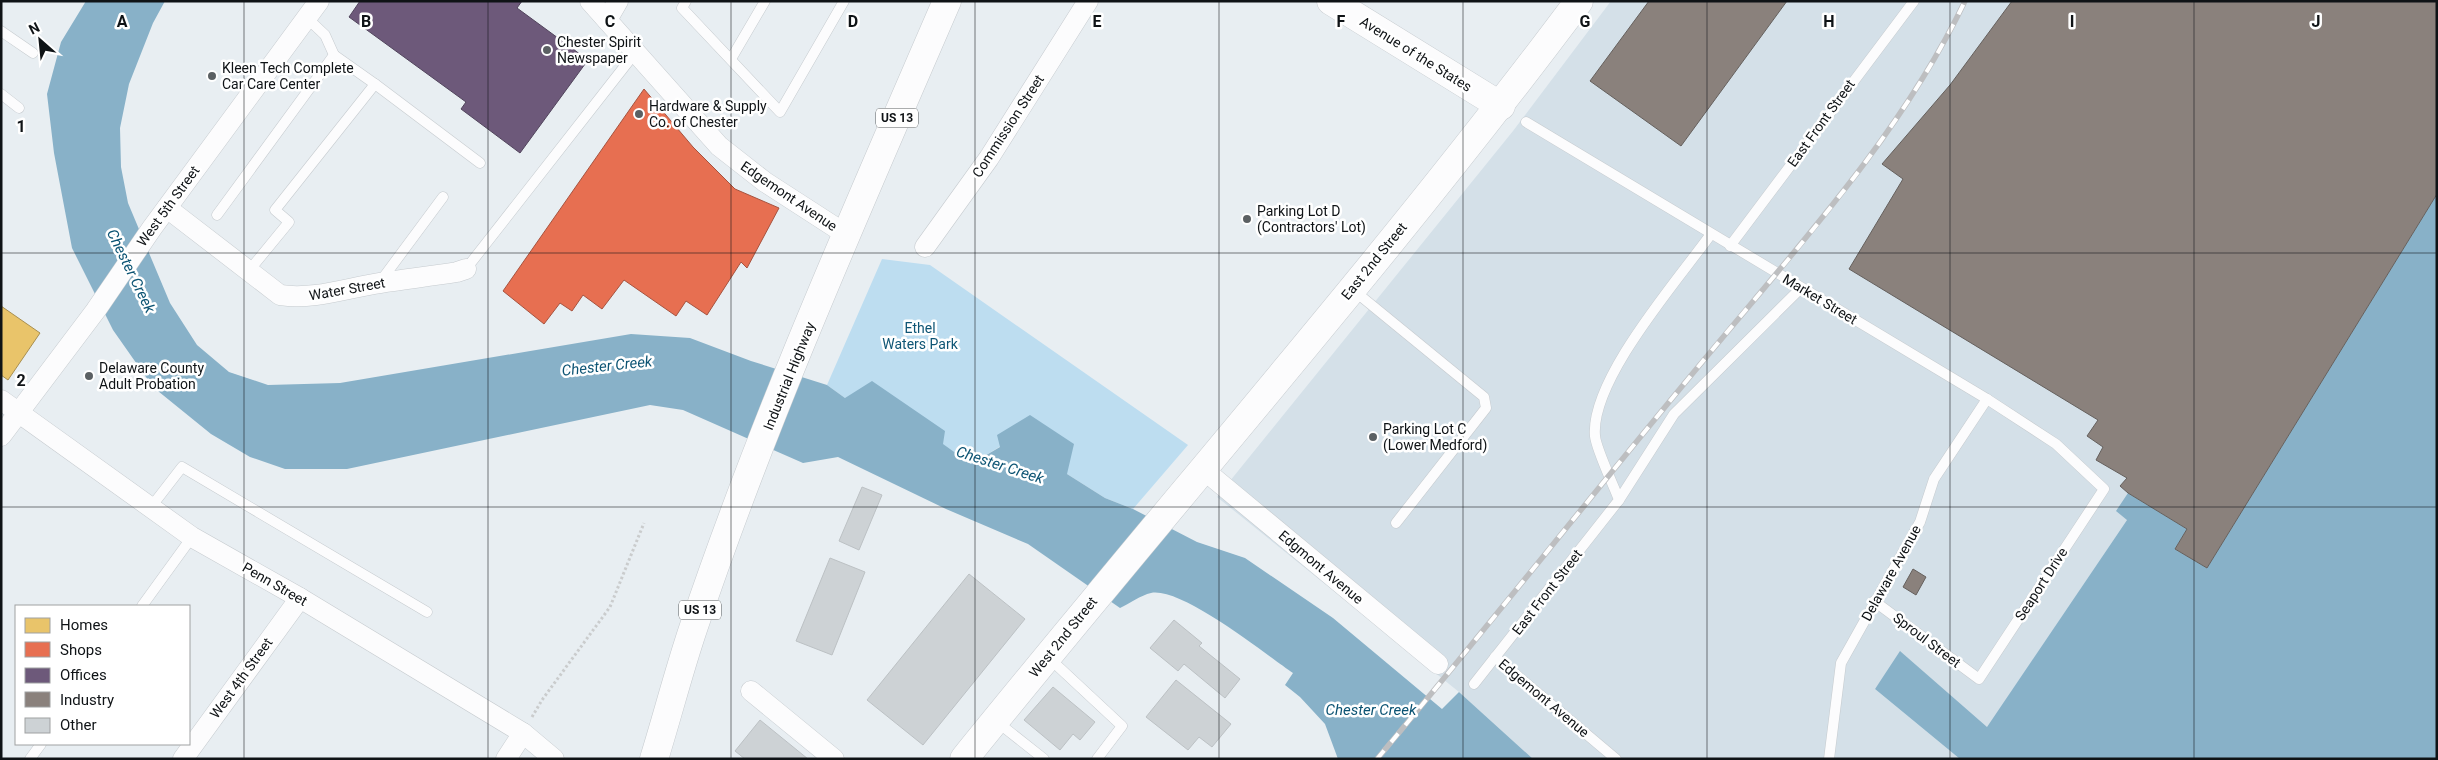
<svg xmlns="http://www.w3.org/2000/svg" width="2438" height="760" viewBox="0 0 2438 760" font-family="Roboto,sans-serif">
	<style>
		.built { fill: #d4e0e8 }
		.green { fill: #bdddf0 }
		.water { fill: #88b1c8 }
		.homes { fill: #e9c46a; stroke: #a88f51 }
		.shops { fill: #e76f51; stroke: #a6533f }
		.offices { fill: #6d597a; stroke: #51445c }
		.industry { fill: #8a817c; stroke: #65605d }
		.building { fill: #cdd2d5; stroke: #bcc1c4 }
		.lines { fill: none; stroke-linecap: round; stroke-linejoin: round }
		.lane-casing { stroke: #c6cbcf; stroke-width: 11 }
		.street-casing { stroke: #c6cbcf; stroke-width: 21 }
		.secondary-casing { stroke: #c6cbcf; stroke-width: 29 }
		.primary-casing { stroke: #c6cbcf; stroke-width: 29 }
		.path { stroke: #cacccd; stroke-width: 3; stroke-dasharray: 2.5 2.5; stroke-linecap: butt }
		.lane { stroke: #fcfcfd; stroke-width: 10 }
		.street { stroke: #fcfcfd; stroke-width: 20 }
		.secondary { stroke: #fcfcfd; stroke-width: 28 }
		.primary { stroke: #fcfcfd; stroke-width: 28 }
		.rail-casing { stroke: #bdbec0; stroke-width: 5.5 }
		.rail { stroke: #fff; stroke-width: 4; stroke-dasharray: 11; stroke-linecap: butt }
		.grid { fill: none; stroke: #0f1316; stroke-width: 1; stroke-opacity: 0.55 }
		.poi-dot { fill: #5b6063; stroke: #fff; stroke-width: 2 }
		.labels { text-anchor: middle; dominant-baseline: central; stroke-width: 5; stroke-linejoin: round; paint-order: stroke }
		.shield { fill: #fff; stroke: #575a5c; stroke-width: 1 }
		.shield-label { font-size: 12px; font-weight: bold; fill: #0f1316 }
		.poi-label { font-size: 14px; fill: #0f1316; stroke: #fff; text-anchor: start }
		.street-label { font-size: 14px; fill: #0f1316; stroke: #fff }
		.park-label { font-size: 14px; fill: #0e5575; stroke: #fff }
		.water-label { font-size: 15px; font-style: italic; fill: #0b5373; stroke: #fff }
		.grid-label { font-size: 16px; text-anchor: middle; font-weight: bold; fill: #0f1316; stroke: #fff; stroke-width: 5; stroke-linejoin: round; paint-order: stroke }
	</style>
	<rect width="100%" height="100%" fill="#e8eef2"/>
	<path class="built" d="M1611 1H2437V194L2207 568 2175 549 2187 530 2127 520 1987 728 1901 652 1875 689 1960 759H1533L1459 692 1217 497 1513 131Z"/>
	<path class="green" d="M882 259 930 265 1188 445 1133 509 1105 498 1067 474 1001 446 971 464 942 444 845 398 827 385Z"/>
	<g class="water">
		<path d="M86 1H165L153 23 129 84 120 128 121 167 128 203 170 303 197 345 229 372 268 385 340 383 631 334 690 338 751 361 827 385 845 398 872 381 945 431 943 444 971 464 1000 447 997 435 1030 415 1074 444 1067 474 1105 498 1133 509 1197 542 1245 558 1333 618 1442 709 1459 692 1533 759H1338L1325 724 1300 697 1285 685 1293 673C1265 654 1182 587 1151 593 1141 595 1129 604 1120 608L1028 544 946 509 838 457 803 463 683 410 650 405 347 469H285L250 457 211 434 153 387 113 330 72 248 54 153 47 94 61 42Z"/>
		<path d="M2437 194V759H1960L1875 689 1900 651 1987 727 2127 520 2116 511 2128 493 2187 529 2175 549 2207 568Z"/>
	</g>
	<path class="homes" d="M1 306 40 333 8 380 1 375Z"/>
	<path class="shops" d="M644 89 693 147 735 189 779 208 747 268 741 262 707 315 686 301 676 316 624 280 602 309 583 295 572 311 560 303 544 324 503 291Z"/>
	<path class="offices" d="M360 1H522L517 8 588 60 520 153 461 109 466 102 349 17Z"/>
	<g class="industry">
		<path d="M1649 1H1787L1681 146 1590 81Z"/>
		<path d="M2012 1H2437V194L2207 568 2175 549 2187 529 2128 493 2120 486 2127 478 2096 460 2103 447 2087 436 2098 420 1849 269 1903 179 1882 164 1950 85Z"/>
		<path d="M1913 569 1926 577 1916 595 1903 587Z"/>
	</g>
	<g class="building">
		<path d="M862 487 882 495 859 550 839 541Z"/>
		<path d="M830 558 865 572 832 655 796 641Z"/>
		<path d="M969 574 1025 619 923 745 867 700Z"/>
		<path d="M1174 620 1202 643 1199 646 1240 679 1225 698 1184 664 1178 671 1150 648Z"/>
		<path d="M1176 680 1231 724 1212 747 1199 737 1188 750 1146 717Z"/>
		<path d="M1053 687 1095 722 1080 740 1073 734 1060 750 1024 720Z"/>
		<path d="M760 720 808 759H745L735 751Z"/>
	</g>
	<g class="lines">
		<g class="lane-casing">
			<g id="lane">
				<path d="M686 1 682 8 780 112 844 1"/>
				<path d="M307 18 325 35 334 55"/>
				<path d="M1 31 33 53"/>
				<path d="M731 59 765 1"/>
				<path d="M1 94 19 108"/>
				<path d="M1526 122 1987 399 2056 444 2104 489 1979 679 1874 601"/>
				<path d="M217 215 334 55 375 84"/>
				<path d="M1730 246 1914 1"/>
				<path d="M466 269 635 53"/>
				<path d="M248 272 289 222 275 210 375 84 480 163"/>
				<path d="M380 282 443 197"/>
				<path d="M1352 289 1484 397 1486 408 1396 523"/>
				<path d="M1619 500 1674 414 1801 288"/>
				<path d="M151 507 182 467 427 612"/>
				<path d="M142 606 192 537"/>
				<path d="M1495 657 1616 759"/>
				<path d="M1049 658 1122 726 1097 759"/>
				<path d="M1474 684 1619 500C1614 486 1596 449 1595 436 1590 380 1678 280 1711 234"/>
				<path d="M996 721 1044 759"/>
				<path d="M30 759 41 744"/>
				<path d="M1829 759 1841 663 1920 522 1934 479 1987 399"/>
			</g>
		</g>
		<g class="street-casing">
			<g id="street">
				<path d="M590 1 719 146 765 182 847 235"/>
				<path d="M607 20 618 1"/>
				<path d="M167 208 280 295C314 300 347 288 380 283 406 279 432 276 457 272L466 269"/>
				<path d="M925 247 989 158 1088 1"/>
				<path d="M1 400 192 537 300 598 523 733 554 759"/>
				<path d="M1 436 96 310 152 228 319 1"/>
				<path d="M1204 470 1438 664"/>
				<path d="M751 691 834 759"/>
				<path d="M183 759 300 598"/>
				<path d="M506 759 523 733"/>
			</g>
		</g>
		<g class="secondary-casing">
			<g id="secondary">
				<path d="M1331 1 1501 106"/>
				<path d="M964 759C1168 506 1384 262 1579 1"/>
			</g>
		</g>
		<g class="primary-casing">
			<path id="primary" d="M654 759C668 714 679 670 694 626 766 413 858 207 947 1"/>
		</g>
		<path class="path" d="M532 717 542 700 610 607 644 523"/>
		<use href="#lane" class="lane"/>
		<use href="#street" class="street"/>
		<use href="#secondary" class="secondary"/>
		<use href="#primary" class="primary"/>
		<g class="rail-casing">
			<path id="rail" d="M1377 759C1486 629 1590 497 1698 367 1793 252 1900 137 1965 1"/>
		</g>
		<use href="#rail" class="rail"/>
	</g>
	<path class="grid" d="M244 1V759M488 1V759M731 1V759M975 1V759M1219 1V759M1463 1V759M1707 1V759M1950 1V759M2194 1V759M1 253H2437M1 507H2437"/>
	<g class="poi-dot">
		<circle cx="547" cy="50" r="5"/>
		<circle cx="212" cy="76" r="5"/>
		<circle cx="639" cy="114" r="5"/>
		<circle cx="1247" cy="219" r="5"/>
		<circle cx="89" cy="376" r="5"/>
		<circle cx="1373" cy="437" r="5"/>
	</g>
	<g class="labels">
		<g class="shield">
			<rect x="876" y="108.5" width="42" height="19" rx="4"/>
			<rect x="679" y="600.5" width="42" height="19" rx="4"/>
		</g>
		<g class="shield-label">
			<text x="897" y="118">US 13</text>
			<text x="700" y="610">US 13</text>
		</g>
		<g class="poi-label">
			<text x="557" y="42">Chester Spirit<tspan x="557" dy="16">Newspaper</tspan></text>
			<text x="222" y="68">Kleen Tech Complete<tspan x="222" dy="16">Car Care Center</tspan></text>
			<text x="649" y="106">Hardware &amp; Supply<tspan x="649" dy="16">Co. of Chester</tspan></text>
			<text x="1257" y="211">Parking Lot D<tspan x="1257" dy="16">(Contractors' Lot)</tspan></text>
			<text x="99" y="368">Delaware County<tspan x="99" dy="16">Adult Probation</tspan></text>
			<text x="1383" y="429">Parking Lot C<tspan x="1383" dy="16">(Lower Medford)</tspan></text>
		</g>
		<g class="street-label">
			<text transform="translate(1416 54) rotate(32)">Avenue of the States</text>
			<text transform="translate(1821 123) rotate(-54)">East Front Street</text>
			<text transform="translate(1008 126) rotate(-57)">Commission Street</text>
			<text transform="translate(789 196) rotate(34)">Edgemont Avenue</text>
			<text transform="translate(168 206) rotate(-54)">West 5th Street</text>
			<text transform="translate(1374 261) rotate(-51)">East 2nd Street</text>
			<text transform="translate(347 289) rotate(-10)">Water Street</text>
			<text transform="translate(1820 299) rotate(31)">Market Street</text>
			<text transform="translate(789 376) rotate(-68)">Industrial Highway</text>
			<text transform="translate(1321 567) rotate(40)">Edgmont Avenue</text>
			<text transform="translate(1891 573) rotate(-61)">Delaware Avenue</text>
			<text transform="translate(275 584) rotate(30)">Penn Street</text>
			<text transform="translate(2041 584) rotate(-57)">Seaport Drive</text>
			<text transform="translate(1547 592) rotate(-52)">East Front Street</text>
			<text transform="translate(1063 637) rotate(-51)">West 2nd Street</text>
			<text transform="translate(1927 640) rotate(37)">Sproul Street</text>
			<text transform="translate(241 678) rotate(-54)">West 4th Street</text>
			<text transform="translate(1544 698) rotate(40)">Edgemont Avenue</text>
		</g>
		<g class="park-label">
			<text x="920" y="328">Ethel<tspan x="920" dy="16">Waters Park</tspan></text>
		</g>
		<g class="water-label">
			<text transform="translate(131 271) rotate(64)">Chester Creek</text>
			<text transform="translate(607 366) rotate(-6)">Chester Creek</text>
			<text transform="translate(1000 465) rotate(18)">Chester Creek</text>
			<text x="1371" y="710">Chester Creek</text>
		</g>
	</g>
	<g class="grid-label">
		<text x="122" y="27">A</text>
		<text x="366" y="27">B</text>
		<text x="610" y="27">C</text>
		<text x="853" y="27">D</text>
		<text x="1097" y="27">E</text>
		<text x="1341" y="27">F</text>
		<text x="1585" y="27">G</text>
		<text x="1829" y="27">H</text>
		<text x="2072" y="27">I</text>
		<text x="2316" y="27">J</text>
		<text x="21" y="132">1</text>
		<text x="21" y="386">2</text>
	</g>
	<rect width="2438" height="760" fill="none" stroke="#0f1316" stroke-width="5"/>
	<rect x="15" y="605" width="175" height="140" fill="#ffffff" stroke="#9fa1a2"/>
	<rect x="25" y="618" width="25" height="15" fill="#e9c46a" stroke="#9fa1a2"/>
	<text x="60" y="630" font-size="15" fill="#0f1316">Homes</text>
	<rect x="25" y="642" width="25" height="15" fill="#e76f51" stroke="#9fa1a2"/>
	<text x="60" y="655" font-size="15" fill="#0f1316">Shops</text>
	<rect x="25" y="668" width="25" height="15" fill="#6d597a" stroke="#9fa1a2"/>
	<text x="60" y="680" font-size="15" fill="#0f1316">Offices</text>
	<rect x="25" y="692" width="25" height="15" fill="#8a817c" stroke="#9fa1a2"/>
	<text x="60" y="705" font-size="15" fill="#0f1316">Industry</text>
	<rect x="25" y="718" width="25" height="15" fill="#cdd2d5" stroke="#9fa1a2"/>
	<text x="60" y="730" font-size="15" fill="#0f1316">Other</text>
	<g transform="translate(40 40) rotate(333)" stroke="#ffffff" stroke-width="4" paint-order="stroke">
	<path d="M0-4L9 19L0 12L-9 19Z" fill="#0f1316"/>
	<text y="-8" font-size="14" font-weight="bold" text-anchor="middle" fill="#0f1316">N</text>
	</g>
</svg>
